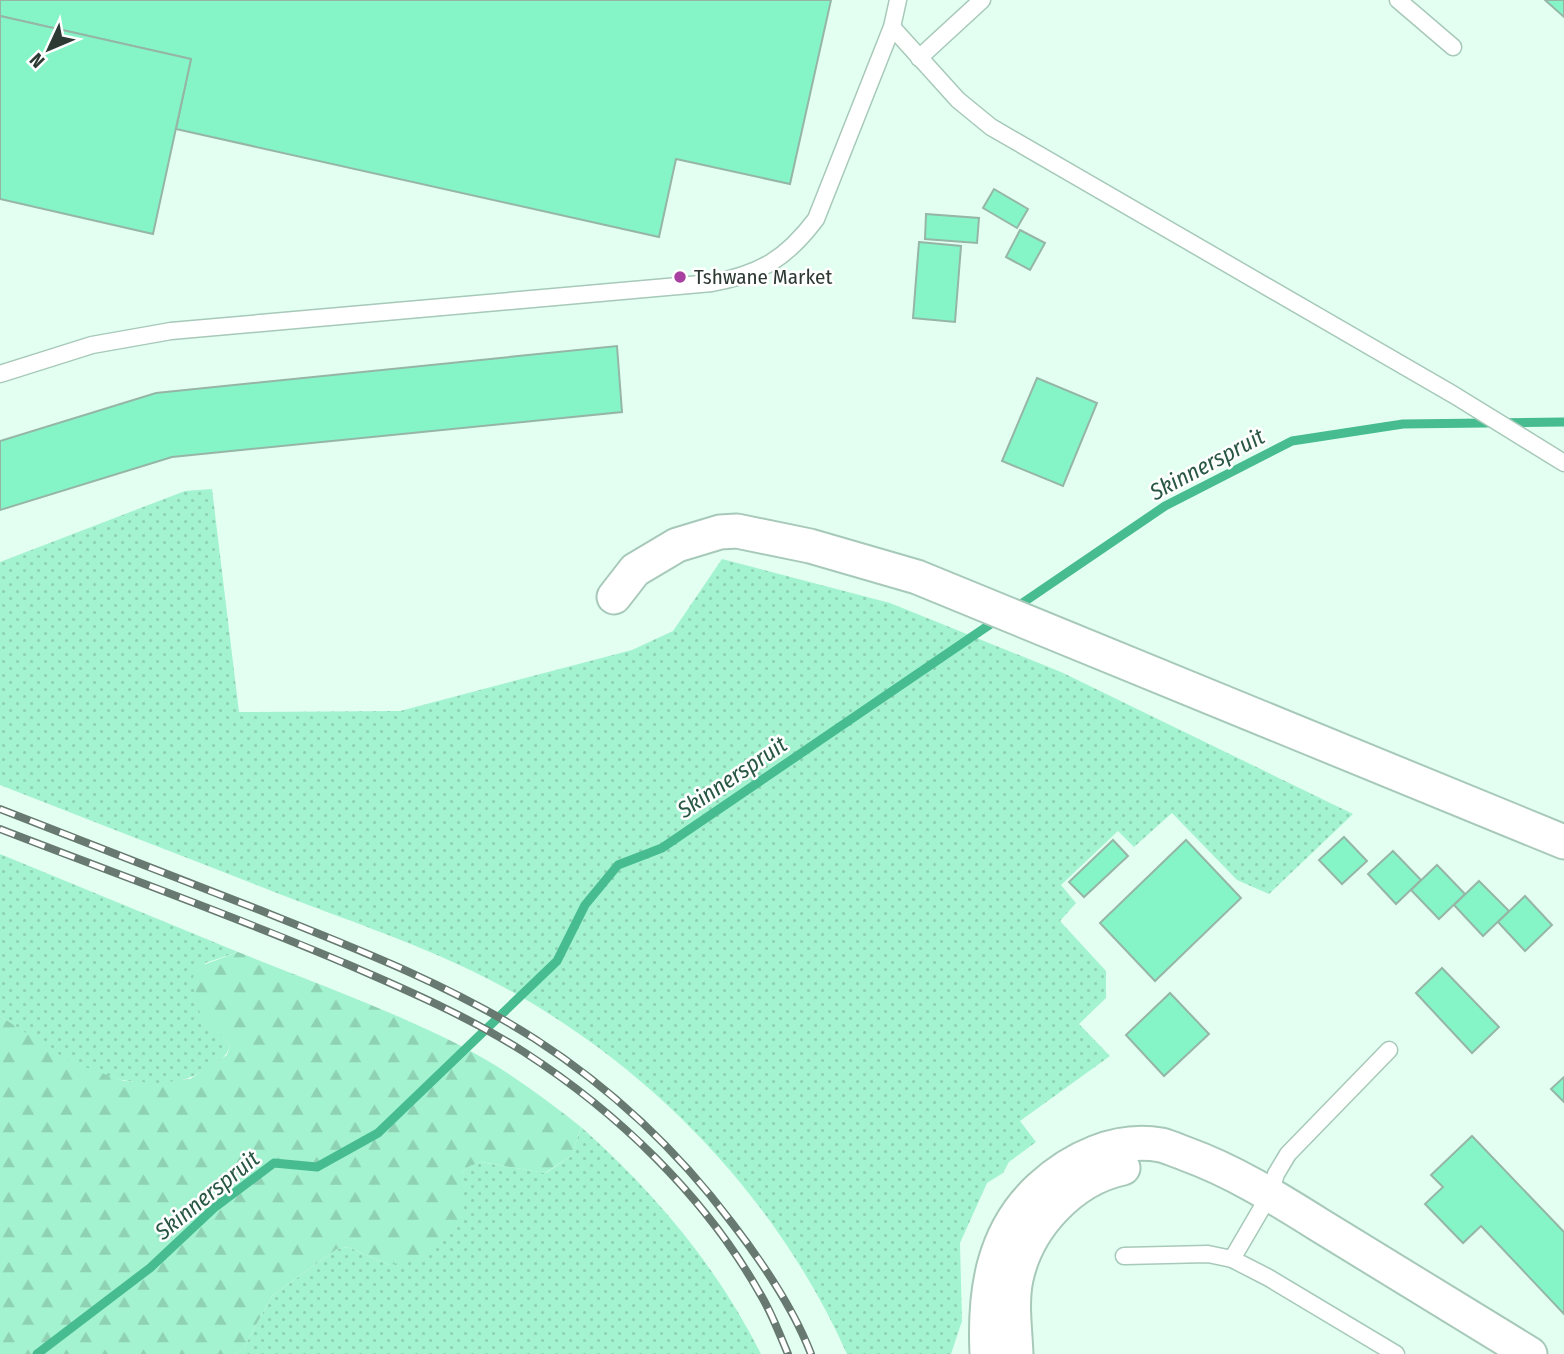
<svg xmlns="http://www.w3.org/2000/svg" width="1564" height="1354" viewBox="0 0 1564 1354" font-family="'Fira Sans Condensed',sans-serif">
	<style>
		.grass { fill: url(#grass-dots) }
		.forest { fill: url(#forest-firs) }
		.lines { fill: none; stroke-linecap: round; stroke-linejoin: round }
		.stream { stroke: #48bc91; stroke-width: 9 }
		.building { fill: #85f5c7; stroke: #95b6a6; stroke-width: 2 }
		.service-casing { stroke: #a7c9b9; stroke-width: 19 }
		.minor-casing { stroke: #a7c9b9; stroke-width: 37 }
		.service { stroke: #fff; stroke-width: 16 }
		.minor { stroke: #fff; stroke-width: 33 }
		.rail-casing { stroke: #677970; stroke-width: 8 }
		.rail { stroke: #fff; stroke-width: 5; stroke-dasharray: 16; stroke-linecap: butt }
		.poi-dot { fill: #a840a2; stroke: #fff; stroke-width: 2.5 }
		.labels { text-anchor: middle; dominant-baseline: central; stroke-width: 5; stroke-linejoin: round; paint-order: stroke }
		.poi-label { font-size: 21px; fill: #2d3a34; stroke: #fff; text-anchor: start }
		.water-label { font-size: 23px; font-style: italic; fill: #285744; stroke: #fff }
	</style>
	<defs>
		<pattern id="grass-dots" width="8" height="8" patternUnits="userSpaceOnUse" patternTransform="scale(1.75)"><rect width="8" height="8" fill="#a4f3d0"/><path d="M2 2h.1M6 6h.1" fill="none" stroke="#8ed1b3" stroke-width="1.8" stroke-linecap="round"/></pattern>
		<pattern id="forest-firs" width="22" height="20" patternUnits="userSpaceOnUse" patternTransform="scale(1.75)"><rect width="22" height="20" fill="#a4f3d0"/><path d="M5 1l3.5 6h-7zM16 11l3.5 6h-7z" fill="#8ed1b3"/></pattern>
	</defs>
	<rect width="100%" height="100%" fill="#e3fff1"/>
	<g class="grass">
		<path d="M212 489 239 712 400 711 632 650 673 631 722 559 890 603 1061 672 1353 814 1269 894 1237 880 1172 813 1134 847 1118 831 1061 885 1076 903 1060 921 1106 971V998L1079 1024 1110 1056 1020 1121 1036 1142 1009 1162 1003 1173 987 1183 960 1243 962 1321 951 1354H847C776 1195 646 1061 492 981 425 946 352 922 282 895 188 858 94 822 0 785V562L185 491Z"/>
		<path d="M0 854 238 952 205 963 200 1013 230 1045C226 1059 217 1062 205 1070 166 1095 111 1081 72 1063 47 1051 23 1031 0 1016Z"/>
		<path d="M581 1127C655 1193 716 1265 761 1354H236L244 1347 272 1296 337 1249 348 1247 389 1265 462 1217V1173L470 1166 480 1162 546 1173 572 1155Z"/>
	</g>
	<path class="forest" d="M238 952C312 982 389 1009 461 1046 504 1068 543 1097 581 1127L572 1155 545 1173 481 1162 470 1166 462 1173V1217L457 1227 422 1258 389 1265 348 1247 337 1249 272 1296 244 1347 236 1354H0V1016L71 1062 124 1081 158 1083 190 1079 227 1055 230 1045 200 1014 193 979 195 968Z"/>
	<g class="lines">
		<g class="stream">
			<path d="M1015 608 1165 506 1292 441 1403 424 1564 422"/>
			<path d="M37 1354 150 1268 214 1208 274 1163 317 1167 378 1133 557 961 585 905 618 865 662 848 998 619"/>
		</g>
	</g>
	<g class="building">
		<path d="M0 0H831L790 184 676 159 659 237 176 129 191 59 0 16Z"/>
		<path d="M1545 0H1564V17Z"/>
		<path d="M0 16 191 59 153 234 0 199Z"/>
		<path d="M994 189 1028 209 1017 228 983 208Z"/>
		<path d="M926 214 979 218 977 243 925 239Z"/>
		<path d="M1020 230 1045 243 1030 270 1006 257Z"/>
		<path d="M919 242 961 246 955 322 913 318Z"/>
		<path d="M617 346 622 412 172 457 0 510V441L156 393Z"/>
		<path d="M1037 378 1097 403 1063 486 1002 461Z"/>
		<path d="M1344 837 1367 861 1342 884 1319 860Z"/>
		<path d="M1113 840 1128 856 1084 897 1069 882Z"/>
		<path d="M1186 840 1241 898 1155 981 1100 923Z"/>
		<path d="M1393 851 1421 880 1396 904 1368 874Z"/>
		<path d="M1437 865 1465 894 1439 919 1411 890Z"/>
		<path d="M1479 881 1509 911 1483 936 1454 905Z"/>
		<path d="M1525 896 1552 925 1525 951 1498 922Z"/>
		<path d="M1442 968 1499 1027 1472 1053 1416 993Z"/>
		<path d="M1170 993 1209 1034 1164 1076 1126 1035Z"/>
		<path d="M1564 1077V1102L1551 1089Z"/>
		<path d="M1472 1136 1564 1232V1314L1481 1226 1463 1243 1425 1204 1443 1187 1431 1175Z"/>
	</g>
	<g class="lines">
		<g class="service-casing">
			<g id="service">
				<path d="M1398 0 1453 47"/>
				<path d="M892 27 958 100 991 127 1454 395 1564 463"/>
				<path d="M919 58 982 0"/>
				<path d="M0 374 92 345 171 331 712 283C760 274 786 259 816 219L892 27 898 0"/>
				<path d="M1124 1256 1208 1254 1232 1259 1269 1278 1396 1354"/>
				<path d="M1232 1259 1270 1194 1276 1174 1288 1154 1389 1050"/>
			</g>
		</g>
		<g class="minor-casing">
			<g id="minor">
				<path d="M614 597 635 570 677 545 720 532 737 531 810 546 917 577 1564 842"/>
				<path d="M987 1354C984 1293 992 1232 1040 1188 1071 1159 1116 1137 1161 1145 1169 1147 1178 1151 1186 1154 1236 1172 1281 1201 1326 1229 1394 1270 1462 1312 1530 1354"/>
				<path d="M1016 1354C1015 1329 1011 1303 1016 1279 1027 1227 1071 1179 1123 1168"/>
			</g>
		</g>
		<use href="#service" class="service"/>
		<use href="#minor" class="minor"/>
		<g class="rail-casing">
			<g id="rail">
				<path d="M0 809C86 842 171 876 257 909 352 947 449 984 535 1039 611 1088 678 1151 732 1223 762 1262 793 1307 811 1354"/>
				<path d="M0 829C116 874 235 916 349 965 409 991 469 1017 524 1052 617 1112 704 1195 759 1292 771 1311 779 1333 788 1354"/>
			</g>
		</g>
		<use href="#rail" class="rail"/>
	</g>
	<circle class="poi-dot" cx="680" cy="277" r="7"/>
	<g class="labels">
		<g class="poi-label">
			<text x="694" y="277">Tshwane Market</text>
		</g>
		<g class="water-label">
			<text transform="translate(1207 464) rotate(-28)">Skinnerspruit</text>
			<text transform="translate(732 777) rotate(-34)">Skinnerspruit</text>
			<text transform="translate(207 1195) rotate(-39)">Skinnerspruit</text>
		</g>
	</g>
	<g transform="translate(49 49) rotate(226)" stroke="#ffffff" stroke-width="5" paint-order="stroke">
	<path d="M0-5L12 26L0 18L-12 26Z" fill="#2d3a34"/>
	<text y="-10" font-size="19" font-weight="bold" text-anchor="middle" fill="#2d3a34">N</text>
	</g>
</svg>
